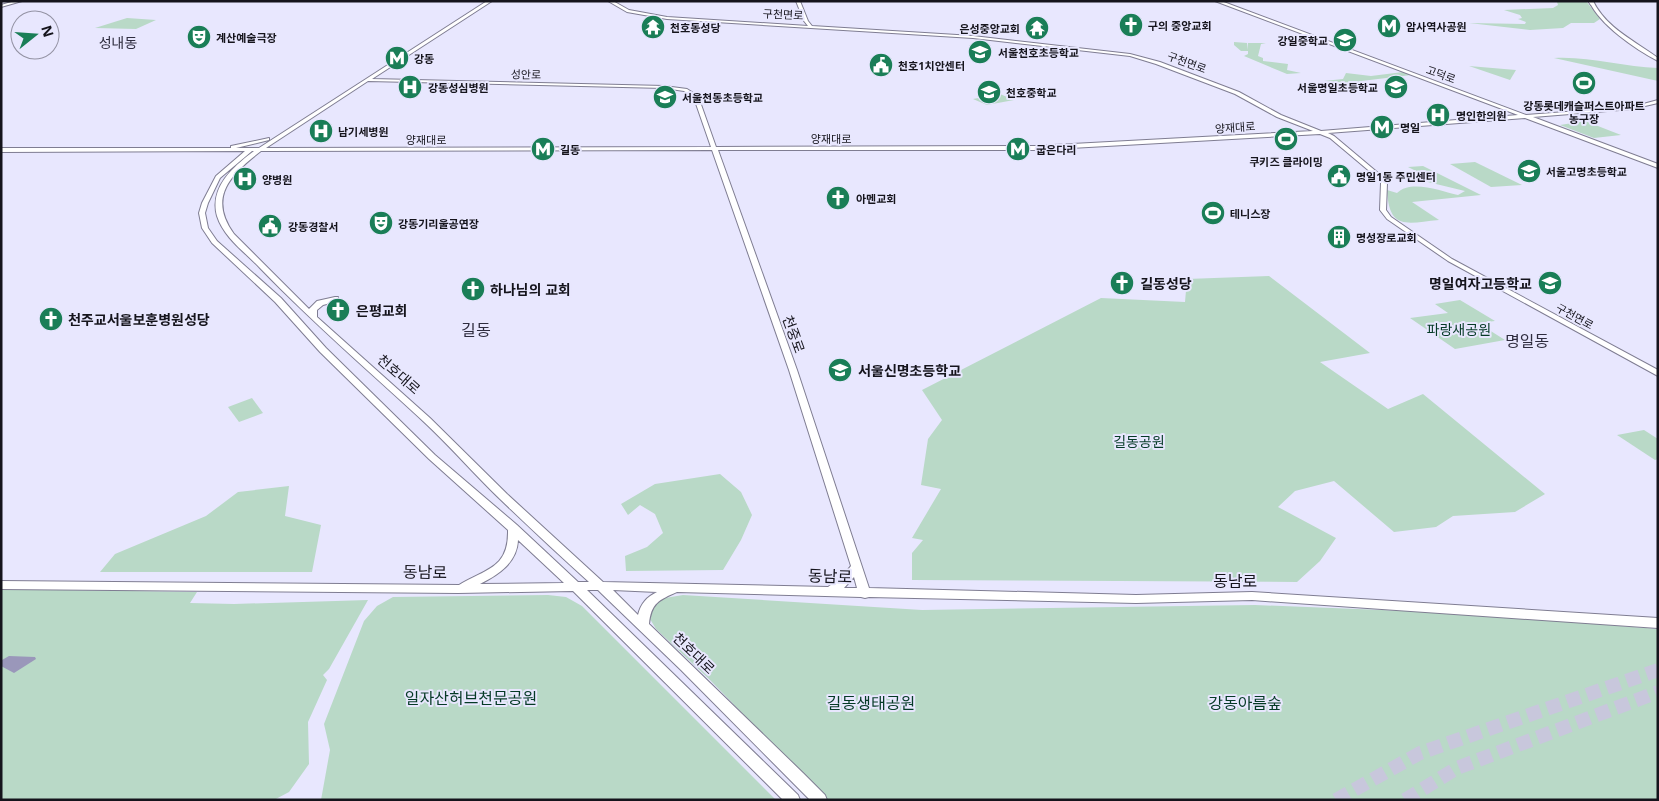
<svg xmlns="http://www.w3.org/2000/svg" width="1659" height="801" viewBox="0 0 1659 801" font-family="'Open Sans','Noto Sans KR',sans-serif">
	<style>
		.green { fill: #b9d9c7 }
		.water { fill: #9a97ba }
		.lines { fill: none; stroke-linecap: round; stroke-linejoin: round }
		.highway-tunnel { stroke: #c8c7dc; stroke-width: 14; stroke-dasharray: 14 7; stroke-linecap: butt }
		.major-casing { stroke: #7f7d92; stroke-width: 2 }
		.highway-casing { stroke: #7f7d92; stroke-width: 2 }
		.major { fill: #fff; fill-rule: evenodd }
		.highway { fill: #fff; fill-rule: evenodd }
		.labels { text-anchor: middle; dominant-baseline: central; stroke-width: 4; stroke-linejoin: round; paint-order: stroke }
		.far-street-label { font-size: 11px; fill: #15141c; stroke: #e8e7fe }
		.far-poi-label { font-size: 11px; font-weight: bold; fill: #15141c; stroke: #e8e7fe; text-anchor: start }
		.far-quarter-label { font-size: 14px; fill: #2e2c3e; stroke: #e8e7fe }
		.poi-label { font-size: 14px; font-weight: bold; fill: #15141c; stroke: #e8e7fe; text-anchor: start }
		.park-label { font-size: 14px; fill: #053a26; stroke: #e8e7fe }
		.street-label { font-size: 14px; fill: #15141c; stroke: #e8e7fe }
		.quarter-label { font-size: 16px; fill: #2e2c3e; stroke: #e8e7fe }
		.near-street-label { font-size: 16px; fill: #15141c; stroke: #e8e7fe }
		.near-park-label { font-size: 16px; fill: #053a26; stroke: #e8e7fe }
	</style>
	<rect width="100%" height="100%" fill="#e8e7fe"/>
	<g class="green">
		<path d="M1553 1H1586L1600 19 1594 23H1571L1563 28 1530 30 1469 23 1525 24 1526 22 1518 19 1522 18 1520 15 1504 10 1553 8 1558 5 1557 2Z"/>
		<path d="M127 18 156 20 136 29 95 28Z"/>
		<path d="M1234 42 1247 43 1248 50V43H1266L1261 44 1258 56 1263 58V61L1288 64 1287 70 1301 73 1287 74 1244 56 1248 54V51H1241L1234 45Z"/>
		<path d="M1554 58C1589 56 1623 67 1658 68V81Z"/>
		<path d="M1469 66 1516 70 1510 80Z"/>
		<path d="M1403 72 1411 75 1345 83 1324 81 1343 79 1346 73 1371 76Z"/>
		<path d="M1000 94 1014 100 987 105 973 99Z"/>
		<path d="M1585 121 1621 135 1594 138 1560 125Z"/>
		<path d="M1475 162 1522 185 1491 187 1450 164Z"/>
		<path d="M1423 166 1481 195 1412 202 1439 220C1407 223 1389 231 1387 190L1397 193C1411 179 1441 191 1458 195L1465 191 1407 177 1422 174 1408 167Z"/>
		<path d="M1269 276 1370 353 1320 362 1388 409 1423 394 1545 494 1515 512 1453 516 1436 527 1394 532 1334 481 1295 491 1278 507 1336 538 1320 561 1297 582 912 580V553L923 540 912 538 941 489 921 485 928 439 942 420 922 390 1101 298 1185 302 1187 279Z"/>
		<path d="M1460 300 1495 321 1478 323 1505 340 1455 349 1410 318 1448 313 1435 304Z"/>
		<path d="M252 398 263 413 239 422 228 407Z"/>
		<path d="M1644 430 1658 439V459L1655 460 1617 435Z"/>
		<path d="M720 474 741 492 752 515 741 540 723 570 626 571 625 556 647 547 663 533 655 514 640 505 628 515 621 504 655 484Z"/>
		<path d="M289 486 285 516 321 525 312 572H100L115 554 206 516 238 492Z"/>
		<path d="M1 589 197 592 190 603 234 604 368 600 329 669 323 675 327 680 308 722 309 764 289 792 274 800H1Z"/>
		<path d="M548 595 566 597 582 606 776 800H321L330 750 324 724 364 621 377 606 393 597Z"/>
		<path d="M683 595 922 610 1255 605 1457 613 1658 629V800H827L710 680 656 629 647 614 659 599Z"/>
	</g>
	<path class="water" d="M9 656 35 657 36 659 14 673 1 666 2 660Z"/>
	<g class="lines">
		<g class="highway-tunnel">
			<path d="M1336 800 1420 753 1658 670"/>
			<path d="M1405 800 1457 768 1658 692"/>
		</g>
		<g class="major-casing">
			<g id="major">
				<path d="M15 1H22L1 7V5Z"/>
				<path d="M487 1H492L372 79 664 86 687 89 698 96 716 147 1035 146 1313 131 1277 117 1235 94 1156 64 1130 56 973 38 667 19 627 12 608 1H613L629 10 667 17 808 26 804 21 796 1H800L808 21 812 26 973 36 1130 54 1160 62 1239 92 1281 115 1321 131 1518 115 1215 1H1221L1526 115 1632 107 1658 100V103L1632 109 1533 117 1658 164V168L1525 118 1328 133 1334 136 1384 178 1387 183 1386 210 1391 217 1452 259 1658 370V376L1448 261 1387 219 1380 210 1381 183 1380 180 1330 138 1320 134 1035 150H718L797 370 869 588 1136 595 1252 592 1658 618V628L1252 600 1136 603 869 597 865 598 861 597 677 592C659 600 651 603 649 624L803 773 825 795 827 800H810L681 670 602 594 598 590H587L798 795 800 800H783L573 591 458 593 1 589V581L459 585C485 569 509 569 508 530L429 459 320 352 275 302 212 243 202 228 199 213 202 203 216 176 245 151 1 152V148H231V146L269 138V140L236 148H259ZM368 81 664 88 684 91 694 98 711 147 266 148ZM712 150 789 370 851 566 842 577 828 587 603 582 507 494 430 418 317 317V310L323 305 338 301V297H335L317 301 309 309 234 234C207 197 231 174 261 151ZM252 151H254C234 166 209 187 217 216 224 238 245 252 260 268 312 322 368 370 423 421 450 446 474 474 500 499 529 527 559 555 589 582H578L517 525 435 455 326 348 281 298 217 241 208 228 205 213 208 203 220 178ZM518 540 564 583 480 584C498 575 517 563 518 540ZM854 577 857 588H844ZM613 590 657 592C647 597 641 603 638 615Z"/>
				<path d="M1589 1H1593C1606 28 1635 41 1658 58V61C1635 49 1600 25 1589 1Z"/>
			</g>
		</g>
		<g class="highway-casing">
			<path id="highway" d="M1588 1H1592L1594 4 1591 5Z"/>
		</g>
		<use href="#major" class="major"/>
		<use href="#highway" class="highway"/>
	</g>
	<defs>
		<g id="church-disc" transform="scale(1.25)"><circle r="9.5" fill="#1a7e57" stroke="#e8e7fe"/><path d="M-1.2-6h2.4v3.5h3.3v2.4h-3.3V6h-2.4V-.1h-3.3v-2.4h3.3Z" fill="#fff"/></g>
		<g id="metro-disc" transform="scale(1.25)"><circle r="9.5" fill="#1a7e57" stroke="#e8e7fe"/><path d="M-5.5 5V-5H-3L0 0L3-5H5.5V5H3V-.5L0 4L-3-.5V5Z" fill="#fff"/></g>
		<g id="temple-disc" transform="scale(1.25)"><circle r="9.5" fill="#1a7e57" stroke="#e8e7fe"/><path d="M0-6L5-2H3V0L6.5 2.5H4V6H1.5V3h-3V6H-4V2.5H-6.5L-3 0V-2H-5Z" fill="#fff"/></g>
		<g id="theatre-disc" transform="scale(1.25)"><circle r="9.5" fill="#1a7e57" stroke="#e8e7fe"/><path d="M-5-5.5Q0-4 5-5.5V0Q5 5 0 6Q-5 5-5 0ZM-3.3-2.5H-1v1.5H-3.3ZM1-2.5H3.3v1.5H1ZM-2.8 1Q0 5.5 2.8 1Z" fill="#fff"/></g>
		<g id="school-disc" transform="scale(1.25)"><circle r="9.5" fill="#1a7e57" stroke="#e8e7fe"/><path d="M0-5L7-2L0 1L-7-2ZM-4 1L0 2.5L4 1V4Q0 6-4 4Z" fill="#fff"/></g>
		<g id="civic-disc" transform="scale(1.25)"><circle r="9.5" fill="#1a7e57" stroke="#e8e7fe"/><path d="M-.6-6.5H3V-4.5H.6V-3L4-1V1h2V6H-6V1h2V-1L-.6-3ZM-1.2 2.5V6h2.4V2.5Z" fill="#fff"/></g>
		<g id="stadium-disc" transform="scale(1.25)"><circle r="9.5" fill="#1a7e57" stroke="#e8e7fe"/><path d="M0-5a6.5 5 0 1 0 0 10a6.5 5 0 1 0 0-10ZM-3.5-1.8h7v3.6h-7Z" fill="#fff"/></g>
		<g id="hospital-disc" transform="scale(1.25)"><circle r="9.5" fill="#1a7e57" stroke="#e8e7fe"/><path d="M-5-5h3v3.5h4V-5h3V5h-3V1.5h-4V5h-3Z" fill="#fff"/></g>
		<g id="building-disc" transform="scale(1.25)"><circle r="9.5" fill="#1a7e57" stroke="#e8e7fe"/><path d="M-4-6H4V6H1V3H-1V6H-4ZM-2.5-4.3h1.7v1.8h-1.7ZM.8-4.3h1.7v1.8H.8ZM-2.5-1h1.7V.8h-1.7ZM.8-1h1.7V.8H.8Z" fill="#fff"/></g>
	</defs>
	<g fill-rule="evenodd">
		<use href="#church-disc" x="1131" y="25"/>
		<use href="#metro-disc" x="1389" y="26"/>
		<use href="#temple-disc" x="653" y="27"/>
		<use href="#temple-disc" x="1037" y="28"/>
		<use href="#theatre-disc" x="199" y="37"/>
		<use href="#school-disc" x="1345" y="40"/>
		<use href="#school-disc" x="980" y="52"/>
		<use href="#metro-disc" x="397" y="58"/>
		<use href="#civic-disc" x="881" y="65"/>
		<use href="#stadium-disc" x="1584" y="83"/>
		<use href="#hospital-disc" x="410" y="87"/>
		<use href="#school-disc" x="1396" y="87"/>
		<use href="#school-disc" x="989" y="92"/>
		<use href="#school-disc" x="665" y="97"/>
		<use href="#hospital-disc" x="1438" y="115"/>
		<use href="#metro-disc" x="1382" y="127"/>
		<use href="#hospital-disc" x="321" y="131"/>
		<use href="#stadium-disc" x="1286" y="139"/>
		<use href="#metro-disc" x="543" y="149"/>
		<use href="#metro-disc" x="1018" y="149"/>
		<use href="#school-disc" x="1529" y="171"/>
		<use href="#civic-disc" x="1339" y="176"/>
		<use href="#hospital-disc" x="245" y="179"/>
		<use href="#church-disc" x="838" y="198"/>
		<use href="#stadium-disc" x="1213" y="213"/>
		<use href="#theatre-disc" x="381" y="223"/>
		<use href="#civic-disc" x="270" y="226"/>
		<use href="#building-disc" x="1339" y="237"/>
		<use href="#church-disc" x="1122" y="283"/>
		<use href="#school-disc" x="1550" y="283"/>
		<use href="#church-disc" x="473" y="289"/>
		<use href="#church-disc" x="338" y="310"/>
		<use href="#church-disc" x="51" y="319"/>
		<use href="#school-disc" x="840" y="370"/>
	</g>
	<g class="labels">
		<g class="far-street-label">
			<text transform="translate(783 14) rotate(3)">구천면로</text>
			<text transform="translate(1187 62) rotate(20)">구천면로</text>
			<text transform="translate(526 74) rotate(1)">성안로</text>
			<text transform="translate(1441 74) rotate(20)">고덕로</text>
			<text transform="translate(1235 127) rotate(-4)">양재대로</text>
			<text x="831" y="138">양재대로</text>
			<text x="426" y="139">양재대로</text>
			<text transform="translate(1575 316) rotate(29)">구천면로</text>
		</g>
		<g class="far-poi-label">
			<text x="1148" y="25">구의 중앙교회</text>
			<text x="1406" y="26">암사역사공원</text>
			<text x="670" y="27">천호동성당</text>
			<text x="1020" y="28" text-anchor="end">은성중앙교회</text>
			<text x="216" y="37">계산예술극장</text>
			<text x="1328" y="40" text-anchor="end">강일중학교</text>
			<text x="998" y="52">서울천호초등학교</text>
			<text x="414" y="58">강동</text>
			<text x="898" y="65">천호1치안센터</text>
			<text x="428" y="87">강동성심병원</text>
			<text x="1378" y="87" text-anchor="end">서울명일초등학교</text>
			<text x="1006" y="92">천호중학교</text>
			<text x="682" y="97">서울천동초등학교</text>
			<text x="1584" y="105" text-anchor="middle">강동롯데캐슬퍼스트아파트<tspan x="1584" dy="13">농구장</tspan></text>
			<text x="1456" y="115">명인한의원</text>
			<text x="1400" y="127">명일</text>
			<text x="338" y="131">남기세병원</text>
			<text x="560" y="149">길동</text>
			<text x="1036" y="149">굽은다리</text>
			<text x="1286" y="161" text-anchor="middle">쿠키즈 클라이밍</text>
			<text x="1546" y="171">서울고명초등학교</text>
			<text x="1356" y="176">명일1동 주민센터</text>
			<text x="262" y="179">양병원</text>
			<text x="856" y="198">아멘교회</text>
			<text x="1230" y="213">테니스장</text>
			<text x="398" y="223">강동기리울공연장</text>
			<text x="288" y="226">강동경찰서</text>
			<text x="1356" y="237">명성장로교회</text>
		</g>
		<g class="far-quarter-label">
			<text x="118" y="42">성내동</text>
		</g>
		<g class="poi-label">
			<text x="1140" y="283">길동성당</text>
			<text x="1532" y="283" text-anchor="end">명일여자고등학교</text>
			<text x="490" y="289">하나님의 교회</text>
			<text x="356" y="310">은평교회</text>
			<text x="68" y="319">천주교서울보훈병원성당</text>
			<text x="858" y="370">서울신명초등학교</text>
		</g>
		<g class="park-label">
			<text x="1459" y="329">파랑새공원</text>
			<text x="1139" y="441">길동공원</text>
		</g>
		<g class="street-label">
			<text transform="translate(794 334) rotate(70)">천중로</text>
			<text transform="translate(399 374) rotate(41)">천호대로</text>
			<text transform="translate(694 653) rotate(44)">천호대로</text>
		</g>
		<g class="quarter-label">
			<text x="476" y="330">길동</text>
			<text x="1527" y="341">명일동</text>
		</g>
		<g class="near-street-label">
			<text transform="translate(425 572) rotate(1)">동남로</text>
			<text transform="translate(830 576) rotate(2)">동남로</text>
			<text x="1235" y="581">동남로</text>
		</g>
		<g class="near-park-label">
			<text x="471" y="698">일자산허브천문공원</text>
			<text x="871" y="703">길동생태공원</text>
			<text x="1245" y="703">강동아름숲</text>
		</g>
	</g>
	<rect width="1659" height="801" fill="none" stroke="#15141c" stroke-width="5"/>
	<g transform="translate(35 35) rotate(73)"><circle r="24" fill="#e8e7fe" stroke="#9493a4"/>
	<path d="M0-4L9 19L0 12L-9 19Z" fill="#1a7e57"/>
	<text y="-8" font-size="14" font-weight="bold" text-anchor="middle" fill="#15141c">N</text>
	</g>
</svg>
